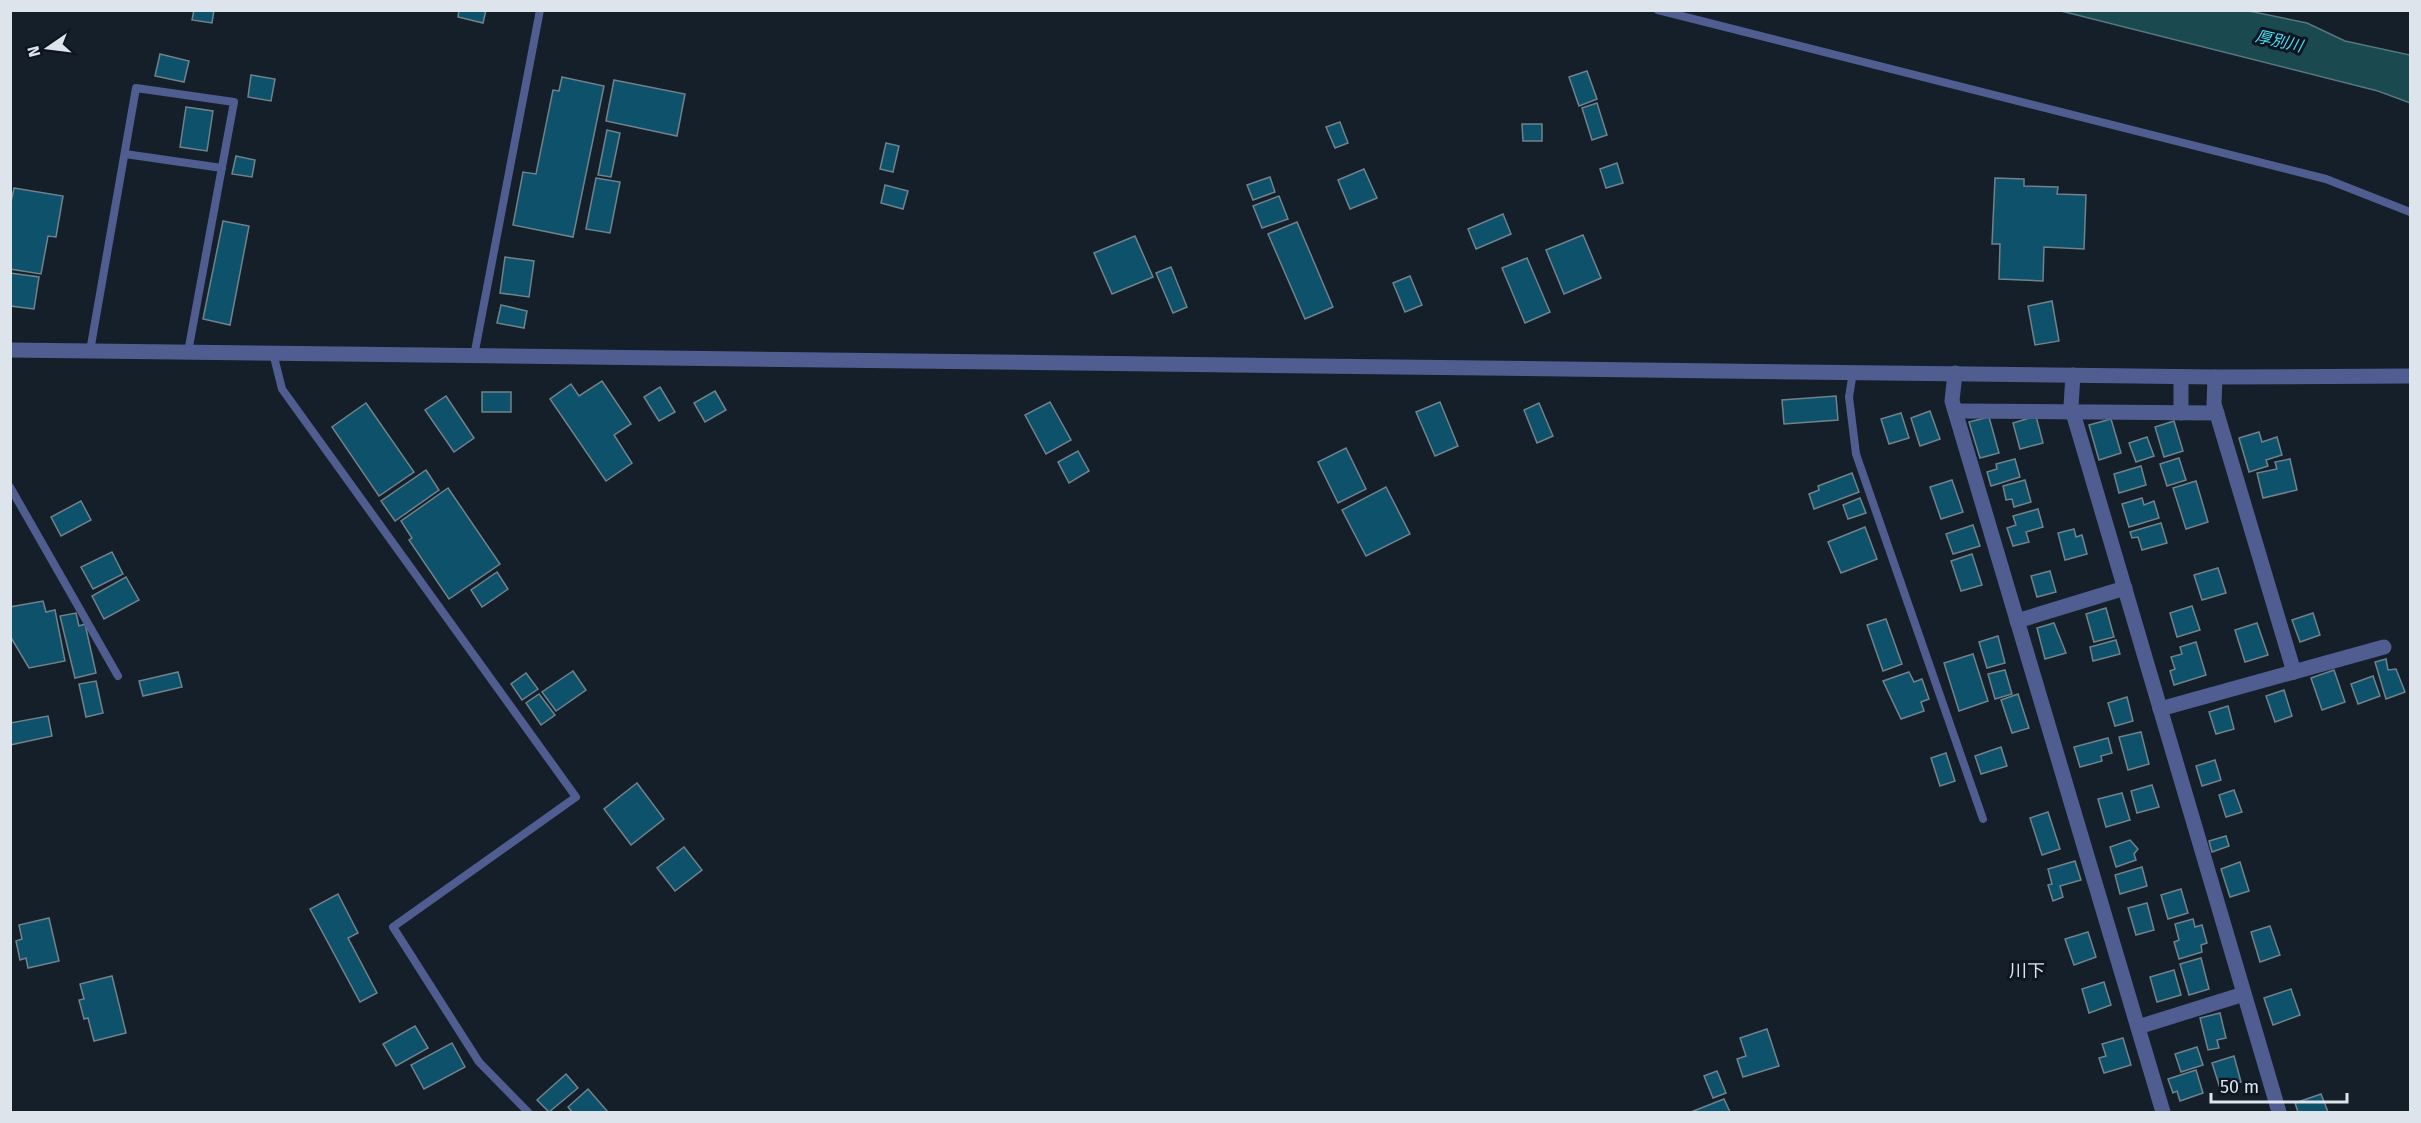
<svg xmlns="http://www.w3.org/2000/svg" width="2421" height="1123" viewBox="0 0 2421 1123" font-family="'Fira Sans','Noto Sans JP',sans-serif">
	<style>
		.water { fill: #1b4950; stroke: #55787e; stroke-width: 1.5 }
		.building { fill: #0e516b; stroke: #70828b; stroke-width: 1.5 }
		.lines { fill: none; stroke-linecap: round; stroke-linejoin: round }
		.service { stroke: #505d90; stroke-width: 8 }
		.minor { stroke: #505d90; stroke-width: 15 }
		.labels { text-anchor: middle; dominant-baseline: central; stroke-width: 6; stroke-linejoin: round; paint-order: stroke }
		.water-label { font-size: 16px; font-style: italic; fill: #4cdff6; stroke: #0c1520 }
		.quarter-label { font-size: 18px; fill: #dde4eb; stroke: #0c1520 }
	</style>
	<rect width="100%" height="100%" fill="#151f2a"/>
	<path class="water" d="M2249 11 2307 23 2345 41 2410 55V103L2378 91 2061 11Z"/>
	<g class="building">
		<path d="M194 10H214L212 23 192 20Z"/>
		<path d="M459 10H486L483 23 458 17Z"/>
		<path d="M160 54 189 61 184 82 155 76Z"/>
		<path d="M1587 71 1597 99 1579 106 1569 77Z"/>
		<path d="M251 75 275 79 271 101 248 97Z"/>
		<path d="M562 77 604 86 573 237 513 225 523 172 536 174 553 90 559 91Z"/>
		<path d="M614 80 685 94 677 136 606 121Z"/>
		<path d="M1597 103 1607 135 1592 140 1582 108Z"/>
		<path d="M186 107 213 111 207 151 180 147Z"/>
		<path d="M1340 122 1348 143 1335 148 1326 127Z"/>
		<path d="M1522 124H1542V141H1523Z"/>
		<path d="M607 130 620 133 611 177 598 175Z"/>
		<path d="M886 143 899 146 893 172 880 169Z"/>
		<path d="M236 156 255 160 252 177 232 174Z"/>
		<path d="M1617 163 1623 183 1606 188 1600 169Z"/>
		<path d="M1364 169 1377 198 1350 209 1338 180Z"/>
		<path d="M1270 177 1275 192 1253 200 1247 185Z"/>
		<path d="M596 178 620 182 610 233 586 229Z"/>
		<path d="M1995 178 2024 179V186L2058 187 2057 194 2086 195 2084 249 2044 247 2043 281 1999 279 2000 244H1992Z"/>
		<path d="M885 185 908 191 903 209 881 203Z"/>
		<path d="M14 188 63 196 56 237 48 236 41 274 10 269V207Z"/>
		<path d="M1279 196 1288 219 1262 228 1253 206Z"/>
		<path d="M1503 214 1511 234 1476 249 1468 229Z"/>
		<path d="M223 221 249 226 230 325 203 319Z"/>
		<path d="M1297 222 1333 307 1305 319 1268 234Z"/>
		<path d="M1583 235 1601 278 1564 294 1546 250Z"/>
		<path d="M1135 236 1153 277 1112 294 1094 253Z"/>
		<path d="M505 257 534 261 529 297 500 293Z"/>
		<path d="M1527 258 1550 312 1525 323 1502 268Z"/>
		<path d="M1171 267 1187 307 1173 313 1156 273Z"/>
		<path d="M10 273 39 277 34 309 10 306Z"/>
		<path d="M1410 276 1422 305 1405 312 1393 283Z"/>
		<path d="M2052 301 2059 341 2035 345 2028 306Z"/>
		<path d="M501 305 527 311 524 328 497 323Z"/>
		<path d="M602 381 631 424 614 435 632 463 606 481 550 399 571 384 579 396Z"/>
		<path d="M660 387 675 412 659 421 644 397Z"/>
		<path d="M715 391 726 410 705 422 694 403Z"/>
		<rect x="482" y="392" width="29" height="20"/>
		<path d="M446 396 474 438 454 452 425 410Z"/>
		<path d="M1836 396 1838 420 1784 424 1782 400Z"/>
		<path d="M1050 402 1071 440 1046 454 1025 415Z"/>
		<path d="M1440 402 1458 446 1435 456 1416 412Z"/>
		<path d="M366 403 414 472 379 496 332 427Z"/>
		<path d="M1539 403 1553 436 1537 443 1524 410Z"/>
		<path d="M1930 411 1940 439 1920 446 1911 418Z"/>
		<path d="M1901 413 1909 438 1889 444 1881 419Z"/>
		<path d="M2036 416 2043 443 2020 449 2013 423Z"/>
		<path d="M1989 417 1999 453 1980 458 1969 422Z"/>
		<path d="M2111 419 2121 453 2099 460 2089 425Z"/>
		<path d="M2174 421 2183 451 2164 457 2155 427Z"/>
		<path d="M2259 432 2262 442 2277 437 2282 455 2266 460 2268 466 2249 472 2239 438Z"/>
		<path d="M2147 437 2154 456 2136 462 2129 443Z"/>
		<path d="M1346 448 1366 489 1338 503 1318 462Z"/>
		<path d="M1078 451 1089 471 1069 483 1058 462Z"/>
		<path d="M2179 458 2186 480 2167 486 2160 464Z"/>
		<path d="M2015 459 2020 477 1991 486 1987 472 1997 469 1996 464Z"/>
		<path d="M2290 459 2297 490 2263 498 2257 473 2277 469 2275 462Z"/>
		<path d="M2141 466 2146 485 2119 493 2114 474Z"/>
		<path d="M426 470 439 490 395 521 381 501Z"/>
		<path d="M1852 473 1859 492 1814 509 1809 494 1819 490 1818 486Z"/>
		<path d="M1952 480 1963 512 1941 519 1930 487Z"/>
		<path d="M2025 480 2031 502 2014 507 2012 499 2006 500 2003 486Z"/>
		<path d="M2196 481 2208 522 2186 529 2173 488Z"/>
		<path d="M1386 487 1410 534 1366 556 1342 510Z"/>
		<path d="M448 488 500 564 449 599 409 540 412 538 401 521Z"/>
		<path d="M1860 498 1866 513 1848 519 1843 505Z"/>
		<path d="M2142 498 2144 505 2154 501 2159 518 2129 527 2122 504Z"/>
		<path d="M81 501 91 520 61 536 51 517Z"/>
		<path d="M2038 509 2043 527 2026 532 2029 542 2013 546 2007 528 2016 525 2013 516Z"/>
		<path d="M2161 523 2167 543 2142 550 2138 537 2132 538 2130 532Z"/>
		<path d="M1973 525 1980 546 1953 554 1946 534Z"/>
		<path d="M1865 527 1877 559 1841 573 1828 542Z"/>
		<path d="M2074 529 2076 537 2082 535 2087 554 2065 560 2058 533Z"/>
		<path d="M112 552 123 574 93 589 81 567Z"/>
		<path d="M1972 554 1982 585 1961 591 1951 561Z"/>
		<path d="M2218 568 2226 593 2202 600 2194 575Z"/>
		<path d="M2050 571 2056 592 2037 597 2031 576Z"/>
		<path d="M497 572 508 589 482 607 471 590Z"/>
		<path d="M126 577 139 600 104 619 92 596Z"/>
		<path d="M43 601 46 612 55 610 65 661 29 668 10 636V607Z"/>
		<path d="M2192 606 2200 630 2177 637 2170 613Z"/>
		<path d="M2106 608 2114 637 2094 642 2086 614Z"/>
		<path d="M76 613 79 626 85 624 96 673 75 678 60 616Z"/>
		<path d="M2313 613 2320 635 2300 642 2292 620Z"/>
		<path d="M1886 619 1902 664 1883 671 1867 625Z"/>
		<path d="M2054 623 2066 653 2045 659 2037 628Z"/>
		<path d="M2257 623 2268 655 2245 662 2235 630Z"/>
		<path d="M1998 636 2005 663 1987 668 1979 642Z"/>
		<path d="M2116 640 2120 654 2093 661 2090 647Z"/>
		<path d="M2196 642 2206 675 2174 685 2170 671 2175 669 2171 657 2182 654 2180 647Z"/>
		<path d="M1973 654 1988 701 1959 711 1944 663Z"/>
		<path d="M2386 659 2388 670 2396 669 2405 692 2386 699 2375 662Z"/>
		<path d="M2005 670 2012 694 1995 699 1988 674Z"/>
		<path d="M2334 670 2345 702 2322 710 2311 678Z"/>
		<path d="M573 671 586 690 556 711 542 692Z"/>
		<path d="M178 672 182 687 143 696 139 681Z"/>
		<path d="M1909 672 1914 682 1922 679 1929 699 1921 702 1924 711 1901 719 1883 681Z"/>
		<path d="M526 673 538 689 522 700 511 684Z"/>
		<path d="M2373 676 2380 696 2358 704 2351 684Z"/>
		<path d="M96 681 103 713 86 717 79 684Z"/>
		<path d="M2284 690 2292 716 2275 722 2266 696Z"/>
		<path d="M539 694 555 715 541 725 526 703Z"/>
		<path d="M2018 694 2029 728 2012 733 2001 700Z"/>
		<path d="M2127 697 2133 721 2115 726 2108 703Z"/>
		<path d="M2228 706 2234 729 2216 734 2209 712Z"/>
		<path d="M48 716 52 736 10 745V723Z"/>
		<path d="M2141 732 2149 764 2128 770 2119 737Z"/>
		<path d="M2108 738 2112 753 2101 756 2102 761 2080 767 2074 747Z"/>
		<path d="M2001 747 2007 766 1981 774 1975 756Z"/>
		<path d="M1946 753 1955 781 1940 786 1931 758Z"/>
		<path d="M2215 760 2221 780 2202 786 2196 766Z"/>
		<path d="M637 783 664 819 631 845 604 809Z"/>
		<path d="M2152 785 2159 807 2137 813 2131 791Z"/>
		<path d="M2234 790 2242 812 2226 817 2219 795Z"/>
		<path d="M2122 793 2130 820 2106 827 2098 799Z"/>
		<path d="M2048 812 2060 849 2042 855 2030 818Z"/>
		<path d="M2226 836 2229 846 2212 852 2209 841Z"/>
		<path d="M2130 840 2138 849 2134 854 2136 860 2116 867 2110 847Z"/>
		<path d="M684 847 702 870 675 891 657 868Z"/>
		<path d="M2075 861 2081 880 2060 886 2063 897 2053 901 2048 885 2052 884 2048 869Z"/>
		<path d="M2240 862 2249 891 2230 897 2221 869Z"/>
		<path d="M2142 867 2147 886 2120 894 2115 875Z"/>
		<path d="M2181 889 2188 913 2168 919 2161 895Z"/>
		<path d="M338 894 358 933 348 938 377 993 360 1002 310 909Z"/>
		<path d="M2147 903 2154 930 2136 935 2128 908Z"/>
		<path d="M49 918 59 961 28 968 26 958 20 960 16 941 22 939 19 925Z"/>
		<path d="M2193 919 2195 927 2202 925 2207 943 2201 945 2202 952 2179 959 2174 942 2179 940 2175 924Z"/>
		<path d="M2270 926 2280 955 2260 962 2251 932Z"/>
		<path d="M2088 932 2096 957 2074 965 2065 939Z"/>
		<path d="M2201 958 2209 989 2189 995 2180 964Z"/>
		<path d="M2174 970 2181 995 2157 1002 2150 977Z"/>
		<path d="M112 976 126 1033 94 1041 88 1018 84 1019 79 1000 84 999 80 984Z"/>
		<path d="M2104 982 2111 1005 2089 1013 2082 989Z"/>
		<path d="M2291 989 2300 1015 2273 1025 2264 998Z"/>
		<path d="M2220 1013 2226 1038 2217 1040 2219 1048 2208 1050 2200 1018Z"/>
		<path d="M415 1026 428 1048 396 1066 383 1044Z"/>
		<path d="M1767 1029 1779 1066 1743 1077 1737 1059 1746 1056 1740 1038Z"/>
		<path d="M2123 1038 2131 1065 2104 1073 2099 1058 2106 1056 2102 1044Z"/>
		<path d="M452 1043 465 1067 424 1089 411 1065Z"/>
		<path d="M2197 1047 2203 1065 2181 1072 2175 1054Z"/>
		<path d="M2234 1056 2241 1082 2220 1088 2212 1063Z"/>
		<path d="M2196 1070 2203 1093 2180 1101 2177 1091 2173 1093 2168 1079Z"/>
		<path d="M1717 1071 1726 1093 1713 1098 1704 1076Z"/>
		<path d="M566 1074 578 1088 549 1112 537 1100Z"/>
		<path d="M588 1089 608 1112H572L568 1107Z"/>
		<path d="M2321 1094 2328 1112H2298L2295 1103Z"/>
		<path d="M1724 1099 1730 1112H1691Z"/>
	</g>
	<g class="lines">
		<g class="service">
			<path d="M1658 10 2326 179 2410 212"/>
			<path d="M125 154 222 168"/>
			<path d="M90 351 136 88 234 102 188 352"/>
			<path d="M273 353 282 389 576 797 393 927 479 1062 528 1112"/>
			<path d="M474 356 540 10"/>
			<path d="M1853 372 1849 397 1856 454 1983 819"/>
			<path d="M10 487 118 676"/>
		</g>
		<g class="minor">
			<path d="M10 350 2215 377 2410 376"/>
			<path d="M1955 373 1952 401 2163 1112"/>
			<path d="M2073 375 2071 406 2279 1112"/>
			<path d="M2181 377V413"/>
			<path d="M2215 377 2214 404 2294 672"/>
			<path d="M1955 411 2217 413"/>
			<path d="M2017 621 2125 588"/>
			<path d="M2160 709 2384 647"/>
			<path d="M2138 1027 2244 994"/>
		</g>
	</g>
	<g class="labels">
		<g class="water-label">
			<text transform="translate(2279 41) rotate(13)">厚別川</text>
		</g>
		<g class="quarter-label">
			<text x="2027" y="971">川下</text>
		</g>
	</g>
	<rect width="2421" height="1123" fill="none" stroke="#dde4eb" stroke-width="24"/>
	<g transform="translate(48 48) rotate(256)" stroke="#0c1520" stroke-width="4.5" paint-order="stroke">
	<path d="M0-4.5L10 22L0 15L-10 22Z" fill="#dde4eb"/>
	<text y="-9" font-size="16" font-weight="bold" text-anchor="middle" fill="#dde4eb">N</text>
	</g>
	<path d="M2211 1093v9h136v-9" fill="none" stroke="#dde4eb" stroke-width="3"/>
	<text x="2220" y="1093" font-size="18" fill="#dde4eb" stroke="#0c1520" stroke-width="4.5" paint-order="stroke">50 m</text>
</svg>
